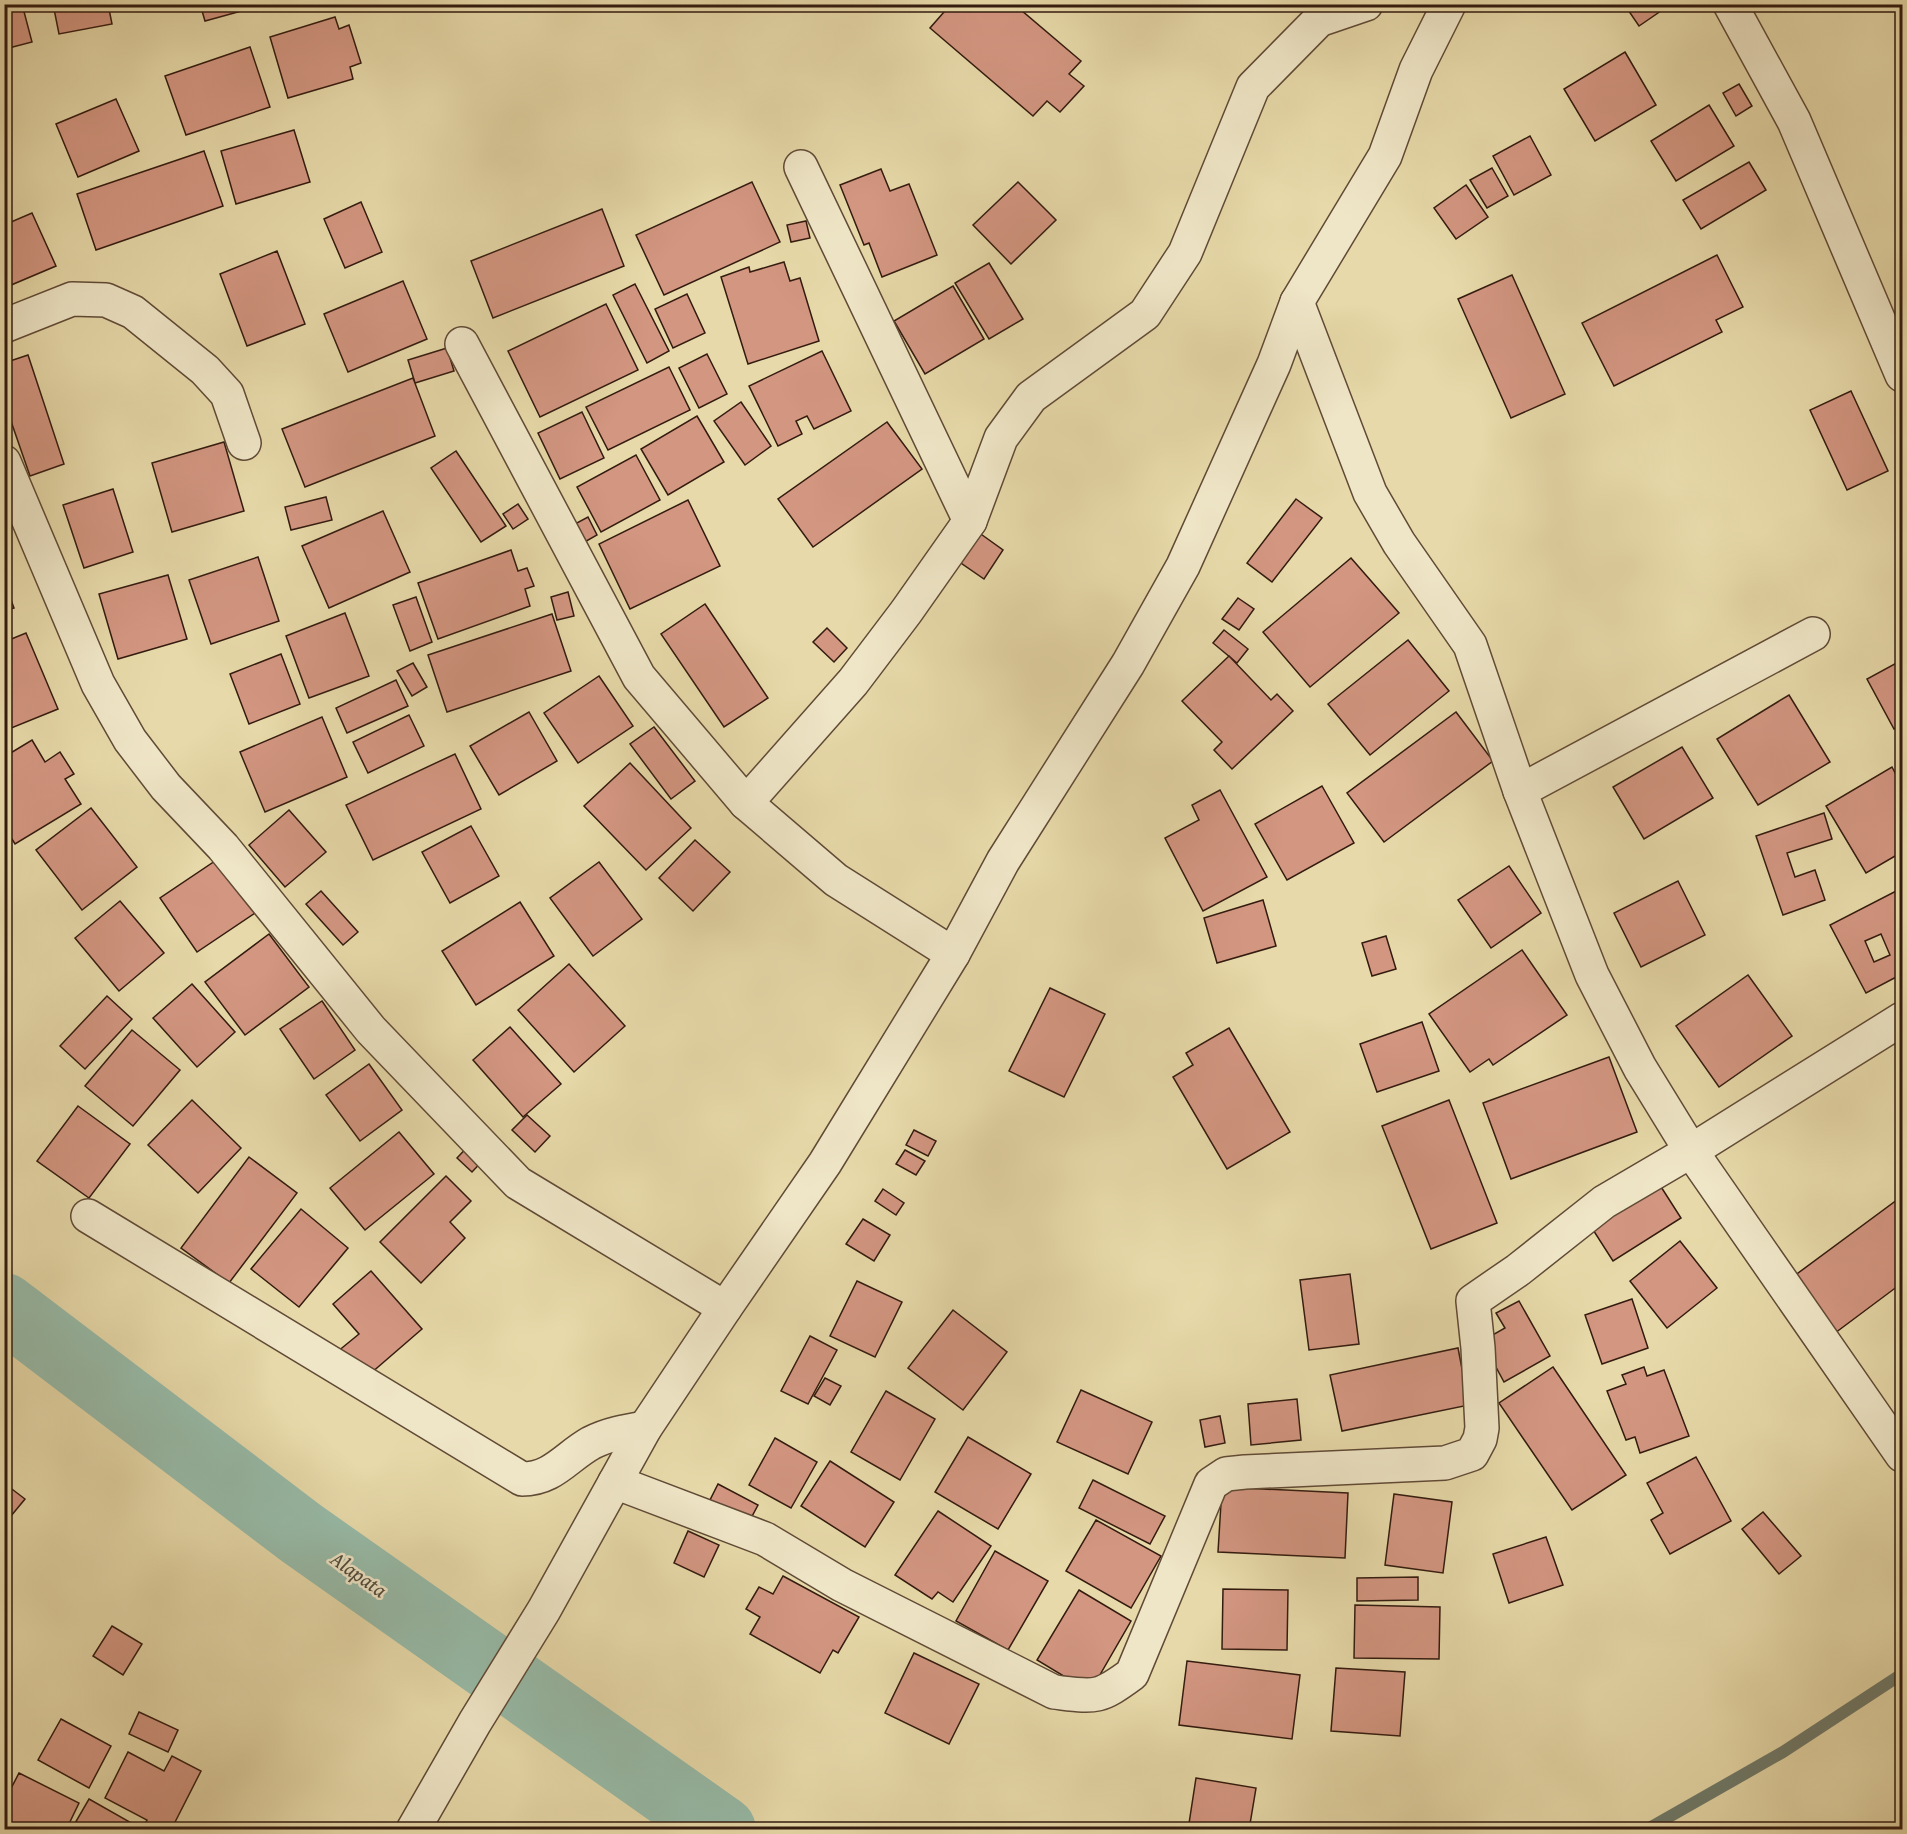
<svg xmlns="http://www.w3.org/2000/svg" width="1907" height="1834" viewBox="0 0 1907 1834" font-family="'Gentium Book Plus',serif">
	<style>
		.lines { fill: none; stroke-linecap: round; stroke-linejoin: round }
		.stream { stroke: #6f7a6a; stroke-width: 12 }
		.river { stroke: #97baa7; stroke-width: 68 }
		.building { fill: #d39681; stroke: #331b0f; stroke-width: 1.5; fill-rule: evenodd }
		.minor-casing { stroke: #604a36; stroke-width: 36 }
		.minor { stroke: #efe6c7; stroke-width: 33 }
		.labels { text-anchor: middle; dominant-baseline: central; stroke-width: 5; stroke-linejoin: round; paint-order: stroke }
		.water-label { font-size: 21px; font-style: italic; fill: #514b3d; stroke: #efe6c7 }
	</style>
	<rect width="100%" height="100%" fill="#e7d9a9"/>
	<filter id="stains"><feTurbulence type="fractalNoise" baseFrequency=".00333" numOctaves="4"/><feColorMatrix values="0 0 0 0 .2 0 0 0 0 .09 0 0 0 0 .02 0 0 0 .5 -.17"/></filter>
	<radialGradient id="worn" r=".72"><stop offset=".6" stop-color="#630" stop-opacity="0"/><stop offset="1" stop-color="#630" stop-opacity=".3"/></radialGradient>
	<g class="lines">
		<path class="stream" d="M1646 1830 1783 1752 1902 1674"/>
		<path class="river" d="M4 1307 301 1533 722 1830"/>
	</g>
	<g class="building">
		<path d="M13 4H22L32 42 5 49 4 7Z"/>
		<path d="M53 4H108L112 24 59 34Z"/>
		<path d="M200 4H267L205 21Z"/>
		<path d="M951 4H1014L1081 61 1069 74 1084 86 1060 112 1047 101 1033 116 930 28Z"/>
		<path d="M1624 4H1671L1639 26Z"/>
		<path d="M335 17 339 29 349 25 361 63 350 67 353 79 288 98 270 37Z"/>
		<path d="M250 47 270 107 186 135 165 76Z"/>
		<path d="M1625 52 1656 105 1595 141 1564 89Z"/>
		<path d="M1739 84 1752 106 1736 116 1723 93Z"/>
		<path d="M116 99 139 151 78 177 56 124Z"/>
		<path d="M1709 105 1734 146 1676 181 1651 141Z"/>
		<path d="M294 130 310 182 236 204 221 151Z"/>
		<path d="M1530 136 1551 175 1514 195 1493 156Z"/>
		<path d="M204 151 223 206 96 250 77 194Z"/>
		<path d="M1749 162 1766 190 1701 229 1683 200Z"/>
		<path d="M1492 168 1508 196 1487 208 1470 180Z"/>
		<path d="M881 169 890 191 909 184 937 255 882 277 869 243 864 245 840 185Z"/>
		<path d="M752 182 780 242 664 295 636 235Z"/>
		<path d="M1018 182 1056 220 1011 264 973 225Z"/>
		<path d="M1466 185 1488 217 1456 239 1434 208Z"/>
		<path d="M361 202 382 252 345 268 324 219Z"/>
		<path d="M602 209 624 266 493 318 471 261Z"/>
		<path d="M32 213 56 266 4 288V225Z"/>
		<path d="M806 221 810 238 791 242 787 225Z"/>
		<path d="M277 251 305 324 247 346 220 274Z"/>
		<path d="M1717 255 1743 307 1716 320 1722 332 1614 386 1582 323Z"/>
		<path d="M784 262 790 281 800 278 819 341 748 364 721 277 749 267 750 272Z"/>
		<path d="M989 263 1023 319 989 339 955 283Z"/>
		<path d="M1512 275 1565 394 1511 418 1458 299Z"/>
		<path d="M403 281 427 339 348 372 324 314Z"/>
		<path d="M635 284 669 351 647 363 613 295Z"/>
		<path d="M953 286 984 339 925 374 894 321Z"/>
		<path d="M687 294 705 333 673 348 655 309Z"/>
		<path d="M606 304 638 370 540 417 508 351Z"/>
		<path d="M447 348 454 371 415 383 408 360Z"/>
		<path d="M822 351 851 411 814 429 807 416 796 421 802 434 778 446 749 386Z"/>
		<path d="M707 354 727 394 699 408 679 368Z"/>
		<path d="M28 355 64 464 30 476 4 401V363Z"/>
		<path d="M669 367 690 410 608 450 586 407Z"/>
		<path d="M413 378 435 436 305 487 282 429Z"/>
		<path d="M1851 391 1888 471 1847 490 1810 410Z"/>
		<path d="M741 402 771 446 745 465 714 421Z"/>
		<path d="M582 412 604 458 560 479 538 433Z"/>
		<path d="M697 416 724 462 668 495 641 449Z"/>
		<path d="M887 422 922 469 813 547 778 499Z"/>
		<path d="M224 442 244 511 172 532 152 463Z"/>
		<path d="M456 451 506 526 481 542 431 468Z"/>
		<path d="M636 455 660 500 601 532 577 487Z"/>
		<path d="M113 489 133 552 84 568 63 505Z"/>
		<path d="M326 497 332 520 291 530 285 507Z"/>
		<path d="M1296 499 1322 518 1272 582 1247 563Z"/>
		<path d="M688 500 720 566 630 609 599 544Z"/>
		<path d="M518 504 528 519 513 529 503 514Z"/>
		<path d="M383 511 410 572 329 608 302 546Z"/>
		<path d="M588 517 597 535 583 543 573 525Z"/>
		<path d="M978 532 1003 550 984 579 958 561Z"/>
		<path d="M511 550 518 571 527 568 534 586 525 589 530 606 438 639 418 583Z"/>
		<path d="M258 557 279 621 211 644 189 580Z"/>
		<path d="M1351 558 1399 613 1310 687 1263 632Z"/>
		<path d="M168 575 187 639 118 659 99 594Z"/>
		<path d="M4 581 14 608 4 611Z"/>
		<path d="M568 592 574 616 557 620 551 597Z"/>
		<path d="M416 597 432 642 410 651 393 605Z"/>
		<path d="M1238 598 1254 609 1239 630 1222 619Z"/>
		<path d="M705 604 768 698 724 727 661 634Z"/>
		<path d="M345 613 369 676 309 698 286 636Z"/>
		<path d="M552 614 571 671 447 712 428 655Z"/>
		<path d="M827 628 847 648 834 662 813 642Z"/>
		<path d="M1224 630 1248 649 1237 663 1213 643Z"/>
		<path d="M26 633 58 709 4 731V684L11 681 4 669V642Z"/>
		<path d="M1408 640 1449 691 1370 755 1328 704Z"/>
		<path d="M281 654 300 704 249 724 230 674Z"/>
		<path d="M1229 656 1271 700 1277 694 1293 711 1232 769 1214 750 1222 742 1182 701Z"/>
		<path d="M1902 660V725L1894 729 1867 679Z"/>
		<path d="M413 663 427 687 412 696 397 671Z"/>
		<path d="M599 676 633 726 578 763 544 713Z"/>
		<path d="M396 680 408 706 347 733 336 708Z"/>
		<path d="M1789 695 1830 762 1758 805 1717 739Z"/>
		<path d="M529 712 557 761 499 795 470 746Z"/>
		<path d="M1456 712 1493 761 1384 842 1347 793Z"/>
		<path d="M409 715 424 746 368 773 353 742Z"/>
		<path d="M322 717 347 777 265 812 240 752Z"/>
		<path d="M654 727 695 781 671 799 630 744Z"/>
		<path d="M32 740 45 762 60 752 74 774 65 779 81 804 15 844 4 826V757Z"/>
		<path d="M1682 747 1713 798 1644 839 1613 787Z"/>
		<path d="M455 754 481 809 373 860 346 805Z"/>
		<path d="M630 763 691 828 646 870 584 806Z"/>
		<path d="M1892 767 1902 786V852L1866 873 1826 806Z"/>
		<path d="M1322 786 1354 843 1287 880 1255 824Z"/>
		<path d="M1220 790 1267 877 1203 911 1165 838 1199 820 1192 805Z"/>
		<path d="M91 808 137 867 82 910 36 850Z"/>
		<path d="M289 810 326 852 285 887 249 845Z"/>
		<path d="M1824 813 1832 839 1787 853 1795 877 1815 870 1825 900 1783 915 1756 836Z"/>
		<path d="M471 826 499 876 450 903 422 852Z"/>
		<path d="M695 840 730 872 693 911 659 878Z"/>
		<path d="M218 859 255 913 197 952 160 898Z"/>
		<path d="M599 862 642 919 593 956 550 898Z"/>
		<path d="M1509 866 1541 913 1491 948 1458 900Z"/>
		<path d="M1678 881 1705 935 1641 967 1614 913Z"/>
		<path d="M1902 888V974L1866 993 1830 925ZM1881 934 1890 955 1874 962 1865 941Z"/>
		<path d="M321 891 358 932 343 945 306 904Z"/>
		<path d="M1263 900 1276 946 1217 963 1204 918Z"/>
		<path d="M120 901 164 953 119 991 75 938Z"/>
		<path d="M520 902 554 956 476 1005 442 951Z"/>
		<path d="M269 934 309 987 245 1035 205 982Z"/>
		<path d="M1386 936 1396 969 1372 976 1362 943Z"/>
		<path d="M1522 950 1567 1015 1493 1065 1489 1059 1470 1072 1429 1014Z"/>
		<path d="M569 964 625 1026 574 1072 518 1010Z"/>
		<path d="M1748 975 1792 1036 1719 1087 1676 1026Z"/>
		<path d="M192 984 235 1032 197 1067 153 1018Z"/>
		<path d="M1050 988 1105 1014 1064 1097 1009 1071Z"/>
		<path d="M107 996 132 1019 85 1069 60 1046Z"/>
		<path d="M322 1001 355 1050 314 1079 280 1029Z"/>
		<path d="M1422 1022 1439 1071 1377 1092 1360 1044Z"/>
		<path d="M510 1027 561 1084 523 1117 473 1060Z"/>
		<path d="M1229 1028 1290 1132 1227 1169 1173 1077 1193 1065 1186 1053Z"/>
		<path d="M132 1030 180 1070 133 1126 85 1086Z"/>
		<path d="M1609 1057 1637 1132 1511 1179 1483 1103Z"/>
		<path d="M369 1064 402 1110 360 1141 326 1095Z"/>
		<path d="M192 1100 241 1148 198 1193 148 1145Z"/>
		<path d="M1449 1100 1497 1223 1431 1249 1382 1126Z"/>
		<path d="M78 1106 130 1144 89 1198 37 1161Z"/>
		<path d="M527 1115 550 1136 535 1152 512 1130Z"/>
		<path d="M914 1130 936 1141 928 1156 906 1145Z"/>
		<path d="M399 1132 434 1174 365 1230 330 1188Z"/>
		<path d="M473 1141 488 1155 472 1172 457 1158Z"/>
		<path d="M905 1150 925 1161 916 1175 896 1164Z"/>
		<path d="M249 1157 297 1193 229 1283 181 1248Z"/>
		<path d="M446 1176 471 1201 450 1222 465 1238 421 1283 380 1242Z"/>
		<path d="M1656 1179 1681 1218 1613 1261 1588 1222Z"/>
		<path d="M883 1189 904 1203 896 1215 875 1201Z"/>
		<path d="M1901 1197 1902 1283 1831 1336 1790 1279Z"/>
		<path d="M301 1209 348 1248 299 1307 251 1269Z"/>
		<path d="M863 1219 890 1235 874 1261 846 1244Z"/>
		<path d="M1680 1241 1717 1288 1667 1328 1630 1281Z"/>
		<path d="M371 1271 422 1329 363 1380 337 1352 359 1334 333 1304Z"/>
		<path d="M1350 1274 1359 1344 1309 1350 1300 1280Z"/>
		<path d="M857 1281 902 1302 875 1357 830 1336Z"/>
		<path d="M1632 1299 1648 1348 1602 1364 1585 1315Z"/>
		<path d="M1519 1301 1550 1356 1504 1382 1482 1341 1505 1328 1496 1313Z"/>
		<path d="M953 1310 1007 1352 963 1410 908 1368Z"/>
		<path d="M810 1336 837 1350 808 1404 781 1391Z"/>
		<path d="M1458 1348 1469 1405 1342 1431 1330 1375Z"/>
		<path d="M1553 1367 1626 1475 1572 1510 1499 1403Z"/>
		<path d="M1644 1367 1647 1376 1664 1370 1689 1436 1640 1453 1635 1437 1626 1440 1607 1391 1626 1384 1622 1375Z"/>
		<path d="M825 1378 841 1386 830 1405 814 1396Z"/>
		<path d="M1081 1390 1152 1422 1128 1474 1057 1442Z"/>
		<path d="M886 1391 935 1419 900 1480 851 1452Z"/>
		<path d="M1297 1399 1301 1440 1251 1445 1248 1404Z"/>
		<path d="M1220 1416 1225 1443 1205 1447 1200 1420Z"/>
		<path d="M968 1437 1031 1474 998 1529 935 1492Z"/>
		<path d="M775 1438 817 1462 791 1508 749 1485Z"/>
		<path d="M1696 1457 1731 1521 1670 1554 1651 1520 1663 1513 1647 1483Z"/>
		<path d="M830 1461 894 1502 865 1547 801 1506Z"/>
		<path d="M1093 1480 1165 1516 1150 1544 1079 1508Z"/>
		<path d="M4 1483 25 1499 11 1516 4 1511Z"/>
		<path d="M718 1484 758 1505 750 1520 710 1500Z"/>
		<path d="M1222 1487 1348 1493 1345 1558 1218 1552Z"/>
		<path d="M1394 1494 1452 1502 1443 1573 1385 1565Z"/>
		<path d="M938 1511 991 1546 953 1602 938 1592 932 1599 895 1575Z"/>
		<path d="M1763 1512 1801 1556 1779 1574 1742 1529Z"/>
		<path d="M1096 1520 1161 1556 1131 1608 1066 1571Z"/>
		<path d="M688 1531 719 1545 704 1577 674 1563Z"/>
		<path d="M1546 1537 1563 1585 1509 1603 1493 1554Z"/>
		<path d="M995 1551 1048 1581 1008 1650 956 1621Z"/>
		<path d="M783 1576 859 1617 838 1653 833 1650 820 1673 750 1634 760 1617 746 1609 759 1587 773 1594Z"/>
		<path d="M1418 1577V1600L1357 1601V1578Z"/>
		<path d="M1223 1589 1288 1590 1287 1650 1222 1649Z"/>
		<path d="M1079 1590 1131 1621 1090 1692 1037 1660Z"/>
		<path d="M1355 1605 1440 1607 1439 1659 1354 1658Z"/>
		<path d="M112 1626 142 1644 123 1675 93 1656Z"/>
		<path d="M914 1653 979 1684 949 1744 885 1713Z"/>
		<path d="M1187 1661 1300 1675 1292 1739 1179 1725Z"/>
		<path d="M1336 1668 1405 1672 1400 1736 1331 1731Z"/>
		<path d="M139 1712 178 1730 168 1752 129 1734Z"/>
		<path d="M61 1719 111 1746 89 1788 38 1760Z"/>
		<path d="M128 1752 164 1771 172 1756 201 1771 171 1830H142L147 1820 105 1798Z"/>
		<path d="M19 1773 79 1803 66 1830H12L4 1826V1802Z"/>
		<path d="M1196 1778 1256 1788 1249 1830H1188Z"/>
		<path d="M89 1799 135 1825 133 1830H71Z"/>
	</g>
	<g class="lines">
		<g class="minor-casing">
			<g id="minor">
				<path d="M1730 4 1794 121 1902 375"/>
				<path d="M801 167 970 521"/>
				<path d="M1297 302 1370 493 1399 543 1470 645 1520 791 1592 975 1640 1068 1691 1151 1902 1455"/>
				<path d="M4 326 72 299 106 300 133 312 205 370 227 394 244 443"/>
				<path d="M462 344 639 677 746 803 836 880 953 954"/>
				<path d="M4 462 98 684 130 740 166 787 223 847 371 1030 518 1183 725 1308"/>
				<path d="M1520 791 1813 634"/>
				<path d="M746 803 853 682 906 612 970 521 1001 438 1031 397 1145 314 1185 253 1253 87 1319 20 1366 4"/>
				<path d="M88 1216 522 1479C553 1479 566 1457 591 1443 608 1434 627 1431 645 1428"/>
				<path d="M615 1482 765 1539 842 1585 1054 1692C1096 1697 1098 1699 1132 1674L1211 1484 1226 1474 1245 1472 1445 1463 1472 1454 1480 1439 1482 1428 1478 1348 1473 1301 1518 1270 1604 1202 1691 1151 1902 1019"/>
				<path d="M413 1830 475 1722 544 1610 645 1428 725 1308 825 1163 953 954 1003 861 1128 664 1183 566 1274 364 1297 302 1385 156 1416 70 1449 4"/>
			</g>
		</g>
		<use href="#minor" class="minor"/>
	</g>
	<g class="labels">
		<g class="water-label">
			<text transform="translate(359 1574) rotate(35)">Alapata</text>
		</g>
	</g>
	<rect width="1907" height="1834" fill="none" stroke="#e7d9a9" stroke-width="24"/>
	<rect x="6" y="6" width="1895" height="1822" fill="none" stroke="#331b0f" stroke-width="3"/>
	<rect x="12" y="12" width="1883" height="1810" fill="none" stroke="#331b0f" stroke-width="1.5"/>
	<rect width="100%" height="100%" filter="url(#stains)"/>
	<rect width="100%" height="100%" fill="url(#worn)"/>
</svg>
